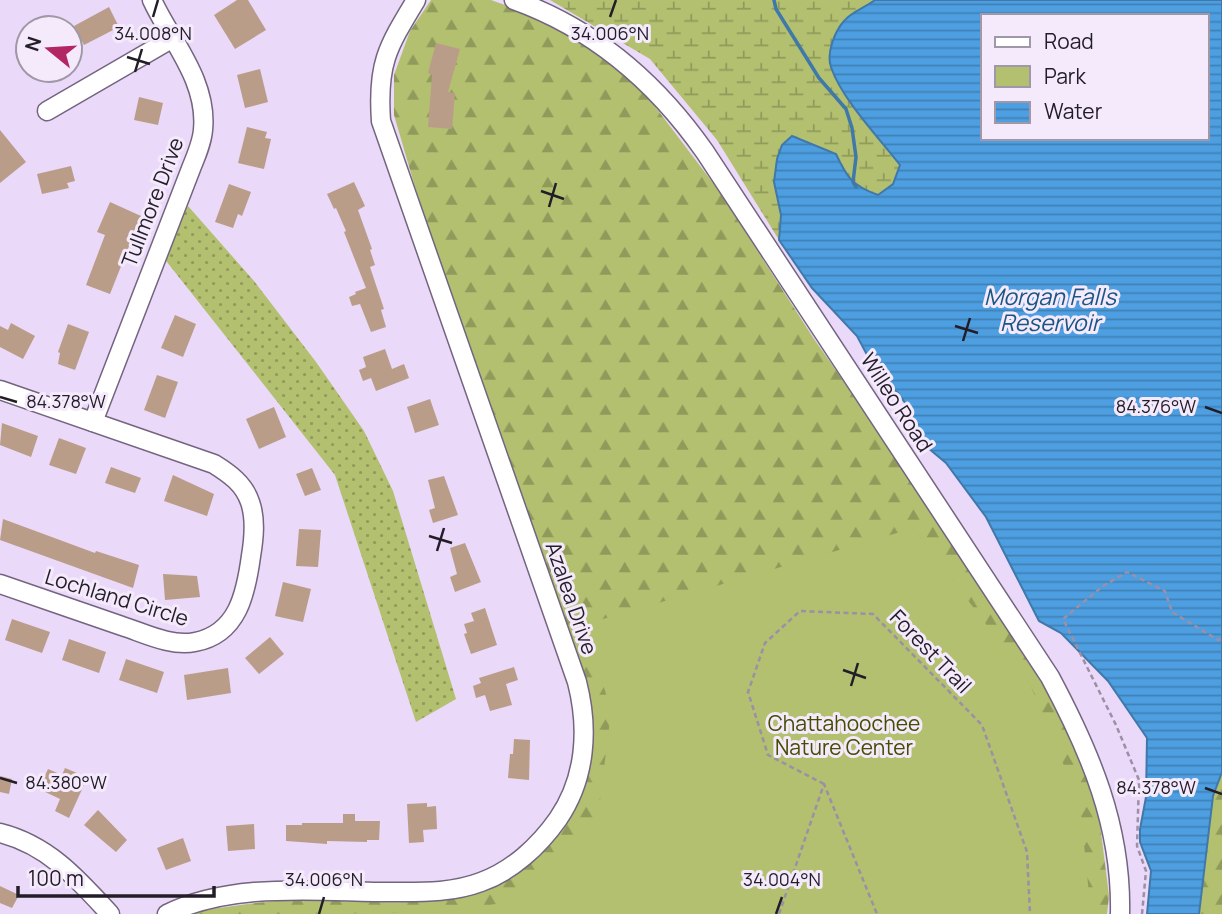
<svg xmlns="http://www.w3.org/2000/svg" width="1222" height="914" viewBox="0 0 1222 914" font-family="Manrope,sans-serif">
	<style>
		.grass { fill: url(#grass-dots) }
		.forest { fill: url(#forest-firs) }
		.wetland { fill: url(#wetland-marsh) }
		.park { fill: #b2c06f }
		.water { fill: url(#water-rules); stroke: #4078aa; stroke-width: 2; fill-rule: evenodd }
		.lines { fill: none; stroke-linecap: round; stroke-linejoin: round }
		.stream { stroke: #4078aa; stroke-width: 3.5 }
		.building { fill: #ba9d89 }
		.minor-casing { stroke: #73647f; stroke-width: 21 }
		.path { stroke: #9c8fa6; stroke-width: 2.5; stroke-dasharray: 5 3.5; stroke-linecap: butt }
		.minor { stroke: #fff; stroke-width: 18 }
		.ticks { fill: none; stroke: #231d28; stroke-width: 2.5 }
		.labels { text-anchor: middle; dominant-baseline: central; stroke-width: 6; stroke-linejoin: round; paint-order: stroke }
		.street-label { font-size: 21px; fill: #231d28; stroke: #f4eafc }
		.park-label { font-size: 21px; fill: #444d00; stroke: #f4eafc }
		.water-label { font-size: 23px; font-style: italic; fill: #1a5681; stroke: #f4eafc }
		.ticks-label { font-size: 18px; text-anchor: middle; fill: #231d28; stroke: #f4eafc; stroke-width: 6; stroke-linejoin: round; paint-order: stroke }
	</style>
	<defs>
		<pattern id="grass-dots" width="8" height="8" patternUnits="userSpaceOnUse" patternTransform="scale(1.75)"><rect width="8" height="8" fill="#b2c06f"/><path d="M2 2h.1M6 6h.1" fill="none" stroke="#909b5b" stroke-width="1.8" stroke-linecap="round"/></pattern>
		<pattern id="forest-firs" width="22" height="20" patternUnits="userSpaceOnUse" patternTransform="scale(1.75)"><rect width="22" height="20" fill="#b2c06f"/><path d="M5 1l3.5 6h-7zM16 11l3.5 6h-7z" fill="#909b5b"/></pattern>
		<pattern id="wetland-marsh" width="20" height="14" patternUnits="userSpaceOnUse" patternTransform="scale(1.75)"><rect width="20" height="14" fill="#b2c06f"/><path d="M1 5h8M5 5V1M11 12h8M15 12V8" fill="none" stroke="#909b5b"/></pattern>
		<pattern id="water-rules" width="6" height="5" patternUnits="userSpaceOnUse" patternTransform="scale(1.75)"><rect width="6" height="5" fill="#4d9fe1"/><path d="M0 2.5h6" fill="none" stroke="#4081b6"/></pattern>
	</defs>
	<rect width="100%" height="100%" fill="#ead9f8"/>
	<path class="grass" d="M188 206 254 281 316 362 364 431 393 491 456 699 416 722 335 475 163 257Z"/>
	<g class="forest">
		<path d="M431 0H491L522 11 564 30 641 88 719 191 814 339 1050 677 1073 713 1099 816 1109 896 1107 914H192L201 910C233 907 266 900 298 900 361 900 437 911 496 886 524 873 560 839 574 812 587 787 594 751 592 723 589 664 554 617 535 562 485 415 437 265 394 115V75L410 31Z"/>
		<path d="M1222 772V914H1199L1213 796Z"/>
	</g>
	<path class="wetland" d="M550 0H875L846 18 837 29 832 44 845 94 900 165 894 184 878 195C853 186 847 178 835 154L777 159 774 182 781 215 779 240 717 140 650 59Z"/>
	<path class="park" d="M914 528 1029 682 1080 804 1091 914H294L445 912 496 904 562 861 599 808 611 712 586 624Z"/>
	<path class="water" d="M875 0H1222V772L1213 796 1199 914H1147L1151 871 1140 842V829L1146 797 1147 738 1108 681 1061 633 1039 621 986 517 946 463 915 437 910 410 898 393 881 381 857 336 812 288 779 240 781 215 774 182 777 159 782 145 792 136 836 154C847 178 853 186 878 195L893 184 900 165C879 138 841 98 831 67 826 53 835 31 844 21 851 12 866 7 875 0ZM982 16H1206V138H982Z"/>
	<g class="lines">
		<path class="stream" d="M774 0 776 9 819 78 846 109 852 128 856 157 853 182 856 187"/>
	</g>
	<g class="building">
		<path d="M237 0H248L266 30 235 49 214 15Z"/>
		<path d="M109 7 119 27 84 45 74 26Z"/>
		<path d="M436 43 460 49 448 92 455 93 452 129 428 127 432 75 428 73Z"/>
		<path d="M260 69 268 102 245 108 237 75Z"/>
		<path d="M139 97 163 103 158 125 134 120Z"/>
		<path d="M247 127 267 132 265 138 271 139 264 169 238 163Z"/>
		<path d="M0 130 26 162 0 183Z"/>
		<path d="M71 166 75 181 67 183 69 188 42 194 37 174Z"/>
		<path d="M354 182 365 206 358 210 372 249 370 250 375 265 370 267 384 309 381 310 386 327 371 332 360 304 352 306 349 297 356 294 355 292 366 288 344 232 346 231 336 208 334 209 327 194Z"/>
		<path d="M229 184 251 192 242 216 238 214 233 228 215 222Z"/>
		<path d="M110 202 141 216 110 294 86 285 105 235 97 232Z"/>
		<path d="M175 315 196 324 183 357 161 348Z"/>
		<path d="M11 323 35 336 23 359 0 347V326L8 330Z"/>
		<path d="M68 324 89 332 75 370 58 364 60 353 58 352Z"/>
		<path d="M385 349 392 369 404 364 409 378 376 391 371 378 363 381 359 370 366 367 363 357Z"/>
		<path d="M157 375 178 382 165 418 144 410Z"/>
		<path d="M430 399 439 425 415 433 407 407Z"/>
		<path d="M274 407 286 437 259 449 246 419Z"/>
		<path d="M2 423 38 436 31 457 0 445Z"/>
		<path d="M59 438 86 448 76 474 49 465Z"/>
		<path d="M111 467 141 478 135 493 105 483Z"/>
		<path d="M312 468 321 490 305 496 296 474Z"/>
		<path d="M173 475 214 494 207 516 164 501Z"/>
		<path d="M444 476 458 515 433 523 429 510 435 508 428 480Z"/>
		<path d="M3 519 95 553 96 551 139 565 133 588 0 540Z"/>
		<path d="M299 529 321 530 318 567 296 566Z"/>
		<path d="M465 543 481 582 455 592 450 577 457 574 450 548Z"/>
		<path d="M163 574 197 576 200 597 165 600Z"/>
		<path d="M283 582 311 589 303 622 275 616Z"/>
		<path d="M485 608 497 645 471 654 464 634 467 633 464 624 474 621 471 613Z"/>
		<path d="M12 619 50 632 42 653 5 640Z"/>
		<path d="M270 637 284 654 259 674 245 658Z"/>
		<path d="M69 639 106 652 99 673 62 660Z"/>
		<path d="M126 659 164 672 157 693 119 680Z"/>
		<path d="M514 667 518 680 506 684 512 705 490 711 485 695 476 698 473 686 481 683 479 678Z"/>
		<path d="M228 668 231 693 187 700 184 675Z"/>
		<path d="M514 739 530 740 529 780 508 778 510 754H513Z"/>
		<path d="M65 768 77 773 74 781 84 785 69 818 55 811 60 799 39 789 48 769 62 775Z"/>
		<path d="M0 776 12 779 9 794 0 792Z"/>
		<path d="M427 803V807L436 806 437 829 423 830 424 842 409 843 407 804Z"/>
		<path d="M98 810 127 840 116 852 84 825Z"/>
		<path d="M343 814H355V821H380L379 840H367V842L327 841V844L286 841V825H302V823H343Z"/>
		<path d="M254 824 255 849 228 851 226 826Z"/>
		<path d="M183 838 191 861 166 870 157 848Z"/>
		<path d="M0 886 19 895 12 908 0 903Z"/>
	</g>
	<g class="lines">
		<g class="minor-casing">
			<g id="minor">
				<path d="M514 0C595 29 656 82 705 152L1050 677C1090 752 1122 826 1120 914"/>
				<path d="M47 111 173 38"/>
				<path d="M0 390 214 464C230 474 244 484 250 502 256 519 254 538 251 556 246 593 238 634 195 642 171 647 144 633 122 626 81 612 41 598 0 584"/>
				<path d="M93 422 192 166C197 154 202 142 203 130 208 81 171 41 152 0"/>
				<path d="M0 833C48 845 78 879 110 914"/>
				<path d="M167 914C234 881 319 892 392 892 422 892 452 893 481 882 512 871 539 846 558 819 586 778 589 729 577 682L381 121C377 64 387 48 416 0"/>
			</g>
		</g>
		<g class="path">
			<path d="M824 784 768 755 748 692 765 643 800 611 873 614 982 725 1027 852 1030 914"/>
			<path d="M779 914 824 784 877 914"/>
			<path d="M1142 914 1146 871 1137 846 1139 780 1116 725 1063 619 1103 586 1127 572 1165 591 1172 612 1218 640 1222 639"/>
		</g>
		<use href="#minor" class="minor"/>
	</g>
	<path class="ticks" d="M153 17 158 0M610 17 616 0M127 57 150 64M135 72 142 49M541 191 564 199M549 207 556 183M955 326 978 333M963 341 970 318M0 397 17 402M1205 407 1222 413M429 536 452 543M437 551 444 528M843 670 866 678M851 686 858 663M0 778 17 783M1205 788 1222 794M319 914 324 897M776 914 782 897"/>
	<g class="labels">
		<g class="street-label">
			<text transform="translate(152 202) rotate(-69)">Tullmore Drive</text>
			<text transform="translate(897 402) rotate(57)">Willeo Road</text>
			<text transform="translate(117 597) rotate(17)">Lochland Circle</text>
			<text transform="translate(572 598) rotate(71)">Azalea Drive</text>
			<text transform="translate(931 651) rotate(46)">Forest Trail</text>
		</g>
		<g class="park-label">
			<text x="844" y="723">Chattahoochee<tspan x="844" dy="24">Nature Center</tspan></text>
		</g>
		<g class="water-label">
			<text x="1050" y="296">Morgan Falls<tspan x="1050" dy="26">Reservoir</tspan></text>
		</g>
	</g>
	<g class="ticks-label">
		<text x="153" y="40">34.008°N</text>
		<text x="610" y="40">34.006°N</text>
		<text x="66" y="408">84.378°W</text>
		<text x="1156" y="413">84.376°W</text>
		<text x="66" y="789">84.380°W</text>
		<text x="1156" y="794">84.378°W</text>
		<text x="324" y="886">34.006°N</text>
		<text x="782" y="886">34.004°N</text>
	</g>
	<rect x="981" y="14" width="228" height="126" fill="#f4eafc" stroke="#a098a7" stroke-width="2"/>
	<rect x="995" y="37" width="35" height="10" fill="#ffffff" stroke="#a098a7" stroke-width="2"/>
	<text x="1044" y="49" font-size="21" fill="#231d28">Road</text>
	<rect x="995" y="66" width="35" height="21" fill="#b2c06f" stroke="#a098a7" stroke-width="2"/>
	<text x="1044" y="84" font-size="21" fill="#231d28">Park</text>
	<rect x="995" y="102" width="35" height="21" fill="url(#water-rules)" stroke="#a098a7" stroke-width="2"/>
	<text x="1044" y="119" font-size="21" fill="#231d28">Water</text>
	<g transform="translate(49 49) rotate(288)"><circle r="33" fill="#f4eafc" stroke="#a098a7" stroke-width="2"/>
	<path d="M0-5L12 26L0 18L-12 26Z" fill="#b22763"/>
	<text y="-10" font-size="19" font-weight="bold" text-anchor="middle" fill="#231d28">N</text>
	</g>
	<path d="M18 886v10h196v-10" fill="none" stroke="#231d28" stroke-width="3.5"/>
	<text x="28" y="886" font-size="21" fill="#231d28" stroke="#f4eafc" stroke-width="5" paint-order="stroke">100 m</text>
</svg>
